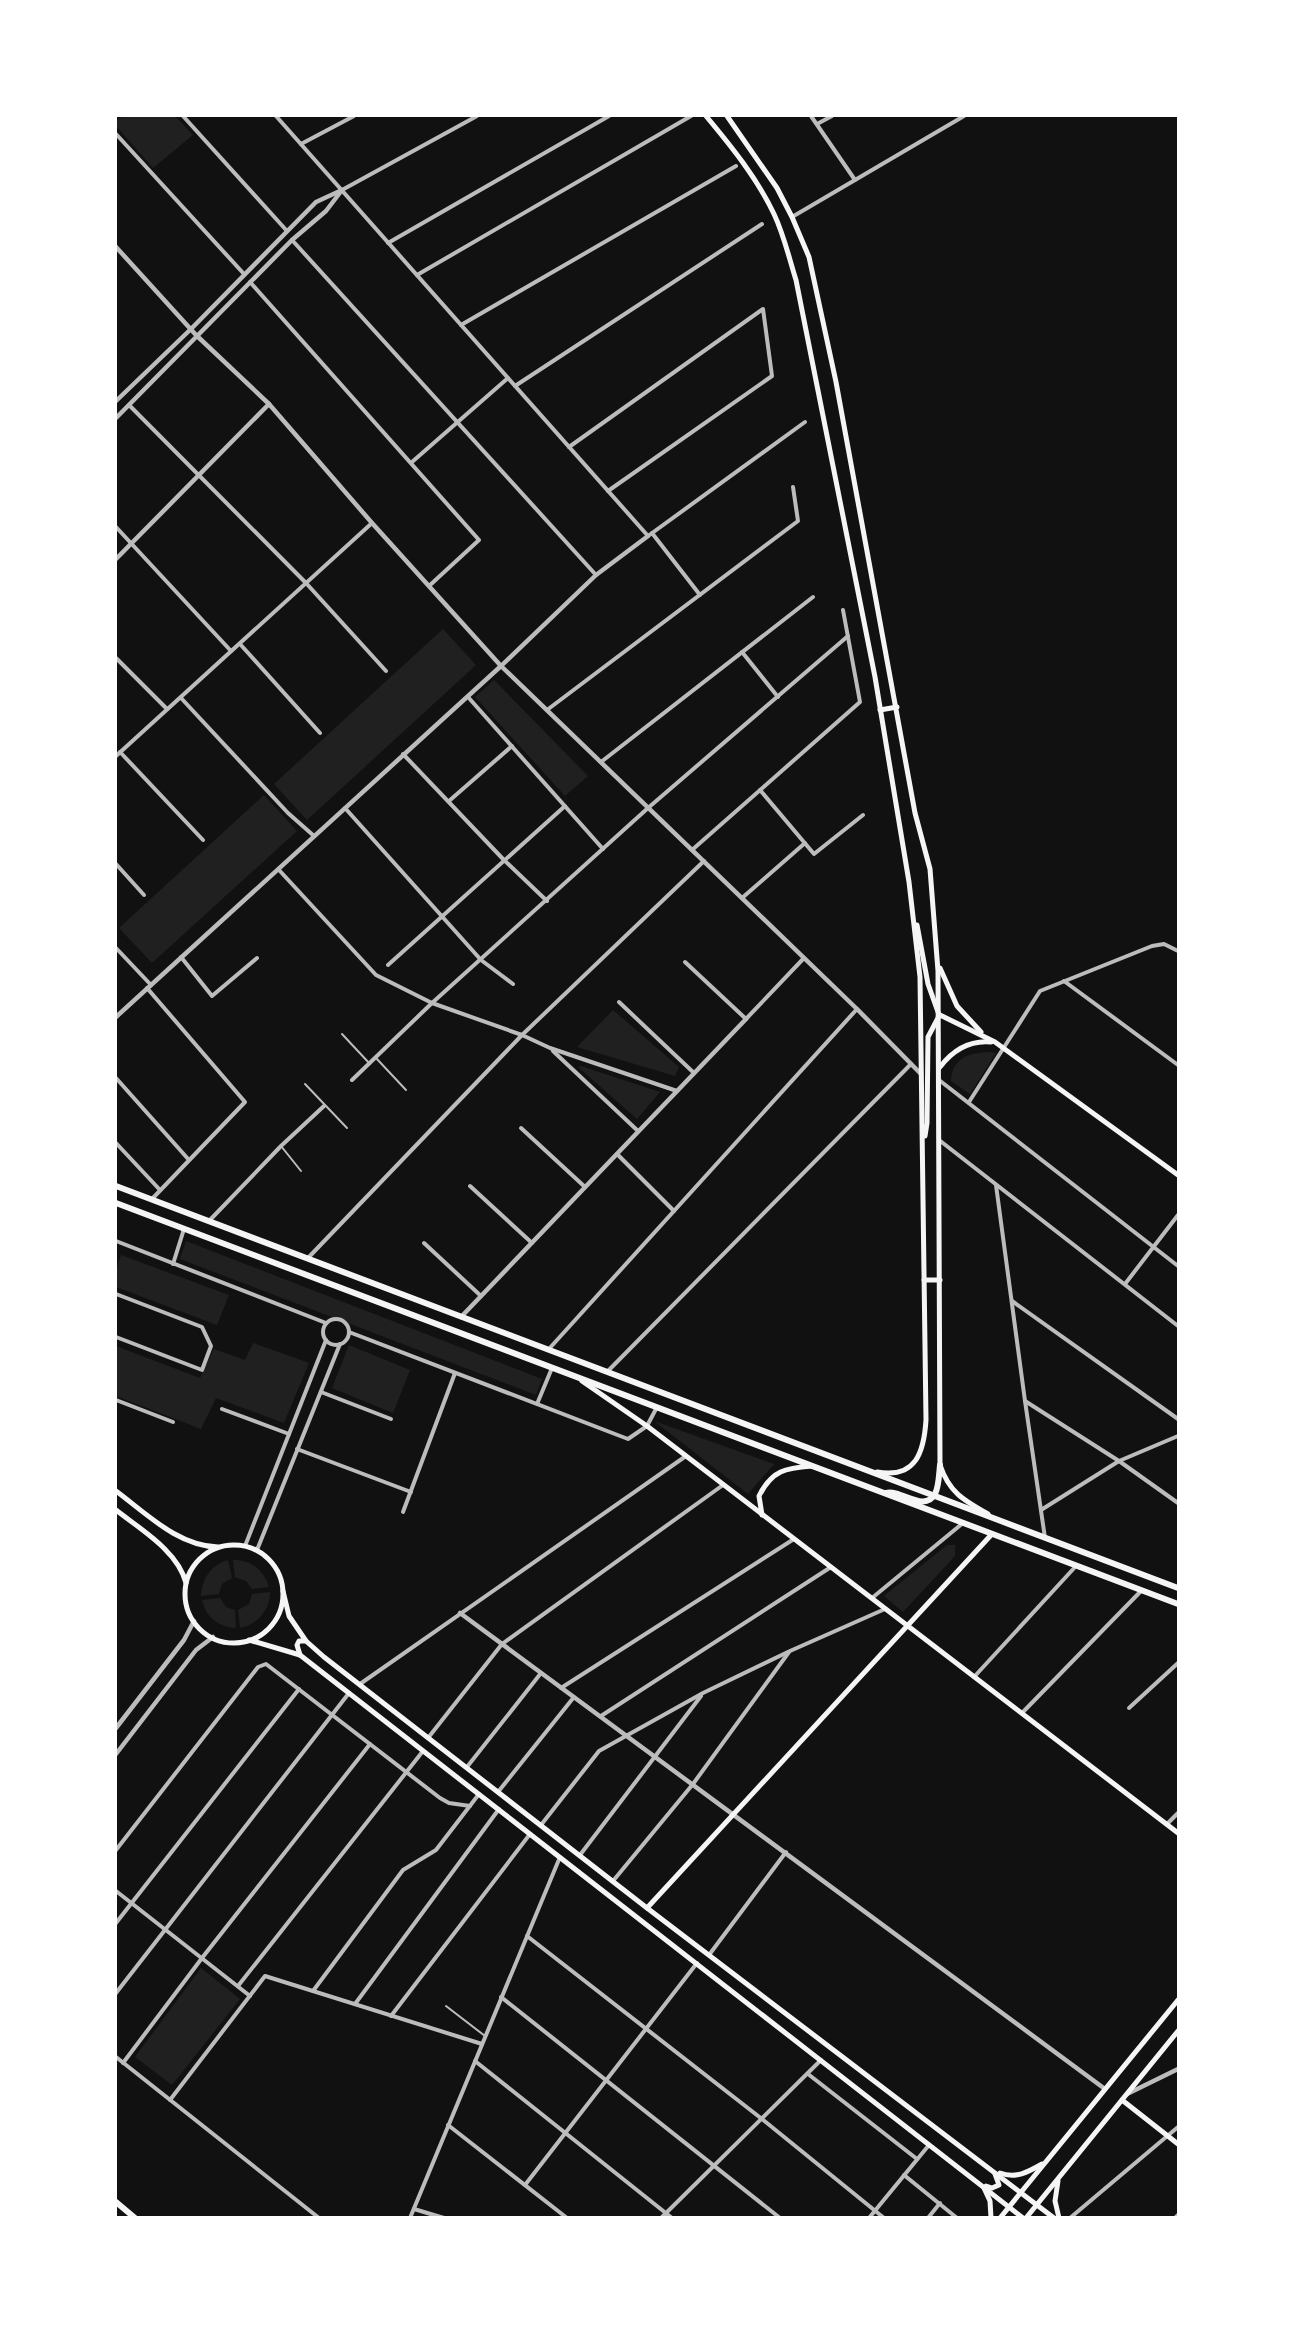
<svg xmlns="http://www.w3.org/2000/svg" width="1294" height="2333" viewBox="0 0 1294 2333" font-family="Signika,sans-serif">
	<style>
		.green { fill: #202020 }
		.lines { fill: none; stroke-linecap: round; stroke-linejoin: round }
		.service { stroke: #bcbcbc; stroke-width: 2 }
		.minor { stroke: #bcbcbc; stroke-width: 4 }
		.tertiary { stroke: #bcbcbc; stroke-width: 4.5 }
		.secondary { stroke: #f5f5f5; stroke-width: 5 }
		.primary { stroke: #f5f5f5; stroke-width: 6 }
	</style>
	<rect width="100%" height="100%" fill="#111"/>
	<g class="green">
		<path d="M123 116H175L193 135 153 168 116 126V121Z"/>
		<path d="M443 629 476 665 307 820 274 784Z"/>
		<path d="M494 680 588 776 565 796 475 697Z"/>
		<path d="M264 795 297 831 152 963 119 928Z"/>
		<path d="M613 1010 679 1067 675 1076 577 1047Z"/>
		<path d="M988 1052 996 1053 970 1094 951 1081C952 1059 967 1053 988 1052Z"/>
		<path d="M581 1066 660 1092 637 1119 578 1067Z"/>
		<path d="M186 1241 542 1379 536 1395 180 1259Z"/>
		<path d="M121 1255 229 1295 217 1325 116 1287V1270Z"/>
		<path d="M253 1343 309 1363 284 1423 216 1398 201 1429 116 1396V1346L200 1378 214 1349 245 1360Z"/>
		<path d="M349 1345 410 1370 393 1413 332 1388Z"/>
		<path d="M654 1421 774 1464 748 1494Z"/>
		<path d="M947 1545H955V1556L903 1612 884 1596Z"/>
		<path d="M228 1560 232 1578 222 1584 219 1594 201 1596C202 1578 211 1565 228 1560Z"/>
		<path d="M233 1560C251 1560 264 1570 269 1587L252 1589 246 1581 235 1577Z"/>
		<path d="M270 1592C270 1610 258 1624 240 1628L238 1610 249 1604 252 1594Z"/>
		<path d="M220 1598 226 1607 235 1610 236 1628C218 1627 206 1617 202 1600Z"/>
		<path d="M201 1968 240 1999 172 2085 135 2057Z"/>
	</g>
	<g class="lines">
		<g class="service">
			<path d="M342 1034 370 1064"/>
			<path d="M376 1058 406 1090"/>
			<path d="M305 1084 347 1128"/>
			<path d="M281 1146 301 1171"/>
			<path d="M446 2006 485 2036"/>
		</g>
		<g class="minor">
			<path d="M183 116 287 231"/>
			<path d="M276 116 648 536 805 422"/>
			<path d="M811 116 855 180"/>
			<path d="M817 124 832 116"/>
			<path d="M116 134 244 274"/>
			<path d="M301 144 354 116"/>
			<path d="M342 190 477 116"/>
			<path d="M792 217 964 116"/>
			<path d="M292 240 596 575"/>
			<path d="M388 243 609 116"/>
			<path d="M417 275 691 116"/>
			<path d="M250 282 479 540 429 586"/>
			<path d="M461 325 736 166"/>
			<path d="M515 386 762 224"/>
			<path d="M129 405 306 583 386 671"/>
			<path d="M569 447 763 309 772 376 608 491"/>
			<path d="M412 462 508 378"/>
			<path d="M116 527 231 651"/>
			<path d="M652 533 700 595"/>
			<path d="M240 644 320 733"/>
			<path d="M742 652 778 697"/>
			<path d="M116 658 167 709"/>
			<path d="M468 697 603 849"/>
			<path d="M181 698 288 813 314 836"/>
			<path d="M547 710 798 521 793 487"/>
			<path d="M120 752 203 840"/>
			<path d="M403 754 503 859 547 901"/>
			<path d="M116 756 372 523"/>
			<path d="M601 762 813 597"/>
			<path d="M760 790 814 854 863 815"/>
			<path d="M449 801 512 746"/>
			<path d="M345 808 481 960 513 984"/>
			<path d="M692 850 860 702 843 610"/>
			<path d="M116 864 144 895"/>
			<path d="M279 870 376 975 432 1003 522 1035 550 1048 677 1091"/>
			<path d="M742 898 805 843"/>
			<path d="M116 948 151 985"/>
			<path d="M181 957 212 996 257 958"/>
			<path d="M685 962 746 1019 804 958"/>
			<path d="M388 965 565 806"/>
			<path d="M1064 981 1178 1065"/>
			<path d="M147 988 245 1102 152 1199"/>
			<path d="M619 1002 694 1073"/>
			<path d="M553 1051 638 1131"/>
			<path d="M116 1078 189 1160"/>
			<path d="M352 1080 432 1003 648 808 848 636"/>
			<path d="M939 1080 1178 1266"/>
			<path d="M969 1102 1040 991 1152 946 1164 944 1178 951"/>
			<path d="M521 1128 585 1187"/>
			<path d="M939 1140 1178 1326"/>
			<path d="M116 1143 160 1190"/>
			<path d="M617 1154 674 1211"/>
			<path d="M996 1185 1025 1401 1045 1538"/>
			<path d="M470 1186 532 1243"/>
			<path d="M209 1221 281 1146 324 1106"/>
			<path d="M116 1241 326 1323"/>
			<path d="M424 1243 481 1296"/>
			<path d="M307 1259 522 1035 704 861"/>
			<path d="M173 1264 184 1229"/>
			<path d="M1125 1284 1178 1215"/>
			<path d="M116 1294 202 1327 211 1346 202 1370 116 1337"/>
			<path d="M1012 1301 1178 1419"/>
			<circle cx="336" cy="1332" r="13"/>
			<path d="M349 1332 628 1439 647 1426 657 1407"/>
			<path d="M548 1350 857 1009"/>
			<path d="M607 1372 911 1064"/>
			<path d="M321 1392 391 1419"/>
			<path d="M116 1400 173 1422"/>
			<path d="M1025 1401 1119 1461 1178 1503"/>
			<path d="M537 1404 552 1368"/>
			<path d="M222 1409 289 1434"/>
			<path d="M297 1449 411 1492"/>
			<path d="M1041 1510 1119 1461 1178 1436"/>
			<path d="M403 1512 455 1373"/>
			<path d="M245 1546 326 1340"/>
			<path d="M257 1550 340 1344"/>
			<path d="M872 1598 963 1523"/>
			<path d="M974 1677 1076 1566"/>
			<path d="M360 1684 686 1456"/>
			<path d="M561 1688 794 1539"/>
			<path d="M1129 1708 1178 1663"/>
			<path d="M1022 1713 1142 1590"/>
			<path d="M601 1716 831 1567"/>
			<path d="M428 1738 502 1644 723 1485"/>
			<path d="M467 1767 541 1673"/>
			<path d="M498 1792 574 1697"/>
			<path d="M1167 1824 1178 1813"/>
			<path d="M541 1825 599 1751 703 1693 790 1651 885 1609"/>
			<path d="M116 1850 258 1667 266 1664 440 1798 449 1803 470 1806"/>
			<path d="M580 1855 701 1696"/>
			<path d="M613 1881 693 1784 789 1652"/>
			<path d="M116 1891 250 1996"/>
			<path d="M116 1923 299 1689"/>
			<path d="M527 1936 762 2119 884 2218"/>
			<path d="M709 1955 786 1852"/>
			<path d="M238 1986 423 1751"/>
			<path d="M313 1991 403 1870 436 1850 479 1794"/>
			<path d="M116 1993 349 1693"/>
			<path d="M501 1997 780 2218"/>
			<path d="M355 2004 499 1809"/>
			<path d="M391 2016 530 1834"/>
			<path d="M116 2057 319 2218"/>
			<path d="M475 2061 672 2218"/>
			<path d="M123 2063 202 1958 370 1744"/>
			<path d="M808 2074 917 2159"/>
			<path d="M170 2100 265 1976 482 2044"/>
			<path d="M448 2125 567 2218"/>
			<path d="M904 2175 957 2218"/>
			<path d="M525 2185 697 1963"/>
			<path d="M414 2209 444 2218"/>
			<path d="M410 2218 560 1857"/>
			<path d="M661 2218 821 2060"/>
			<path d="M869 2218 929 2145"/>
			<path d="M928 2218 940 2203"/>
			<path d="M1070 2218 1178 2127"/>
			<path d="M1175 2218 1178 2215"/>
		</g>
		<g class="tertiary">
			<path d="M116 247 196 335 269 404 372 523 501 666 857 1009 921 1074"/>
			<path d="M116 401 192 328 316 202 342 190 326 211 292 240 116 418"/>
			<path d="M116 559 269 404"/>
			<path d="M116 1017 501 666 596 575 648 536"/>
			<path d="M461 1317 746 1019"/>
			<path d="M460 1613 1105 2089"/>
			<path d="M116 1728 184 1640 194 1621"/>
			<path d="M116 1754 196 1650 213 1637"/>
			<path d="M1127 2094 1178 2069"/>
		</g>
		<g class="secondary">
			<path d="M706 116C731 146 757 178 774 214 784 235 789 258 796 280L875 677 909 882 920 977 926 1420C924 1452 916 1479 877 1472"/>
			<path d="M727 116 777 188 792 217 809 257 836 382 915 813 930 869 938 971 940 1465C949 1492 963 1500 988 1514"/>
			<path d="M880 710 897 707"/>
			<path d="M917 925 928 984 938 1012"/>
			<path d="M940 968 957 1006 981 1032"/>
			<path d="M940 1015 995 1042 1178 1175"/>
			<path d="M940 1067C953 1050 969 1040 991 1042"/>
			<path d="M925 1136 927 1123 928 1037 939 1016"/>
			<path d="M924 1280H940"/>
			<path d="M582 1381 647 1426 1178 1833"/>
			<path d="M116 1491C147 1514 178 1546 218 1547"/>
			<path d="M116 1510C140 1529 178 1551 186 1583"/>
			<path d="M762 1515 759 1496C772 1470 786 1468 812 1466"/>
			<circle cx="234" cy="1594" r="49"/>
			<path d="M283 1591 289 1616 306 1641 324 1657 647 1908 1054 2218"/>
			<path d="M249 1640 300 1655 1023 2218"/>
			<path d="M300 1655 297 1645 299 1641H306"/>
			<path d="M647 1908 992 1534"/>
			<path d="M1122 2100 1178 2144"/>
			<path d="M1000 2173C1016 2179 1028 2172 1042 2164"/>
			<path d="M1058 2181 1055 2201 1059 2218"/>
			<path d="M986 2186 992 2188 999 2185 995 2174"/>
			<path d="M984 2188 990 2201 991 2218"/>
			<path d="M1000 2218 1178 2000"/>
			<path d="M1026 2218 1178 2031"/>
		</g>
		<g class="primary">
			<path d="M116 1186 1178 1588"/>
			<path d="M116 1203 1178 1604"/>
			<path d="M886 1493C901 1489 924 1513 935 1494 939 1486 939 1474 940 1465"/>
			<path d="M116 2202 135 2218"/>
		</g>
	</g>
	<rect width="1294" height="2333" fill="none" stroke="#ffffff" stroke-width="234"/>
</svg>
